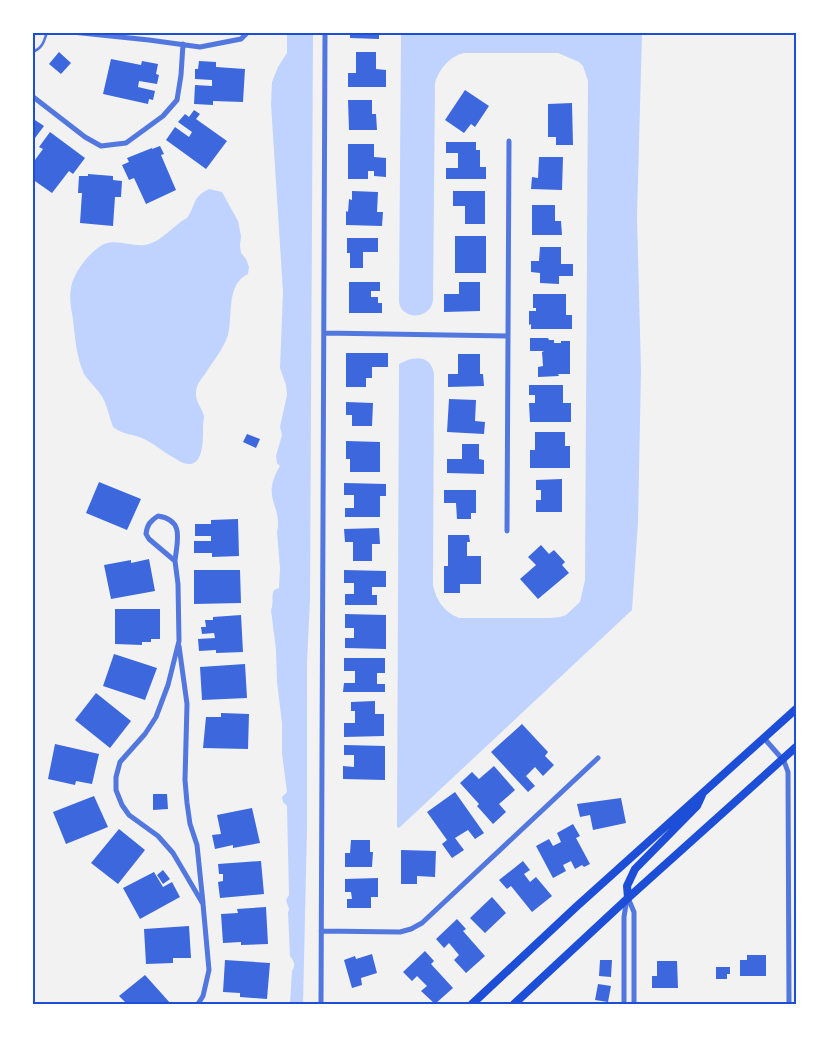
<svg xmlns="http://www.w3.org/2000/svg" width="829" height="1037" viewBox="0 0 829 1037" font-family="Signika,sans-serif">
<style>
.water{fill:#bfd3fe}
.building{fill:#3d67dc}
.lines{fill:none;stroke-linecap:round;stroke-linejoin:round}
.service{stroke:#5277de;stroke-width:2.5}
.minor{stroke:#5277de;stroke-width:5}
.secondary{stroke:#1d4ed8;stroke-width:8}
.neatline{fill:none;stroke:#1d4ed8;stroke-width:2}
</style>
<rect width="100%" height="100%" fill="#f2f2f2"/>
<!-- water -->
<path class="water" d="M287,33H313L310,600L307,662V830L303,1004H290L292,971C296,965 294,961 290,956L288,913L289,909L286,900L289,895L287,806L283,802L282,797L287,792L282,754V723L277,682L276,650L271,610C274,603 271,596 274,590L279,588L280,568L277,532C283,505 260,499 280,466L277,463L276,456L282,435L280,427L287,395L286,385L280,368L283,292L271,104L272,82L278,67L287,53Z
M401,33H642L637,217L641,370L638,522L632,610L399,828L397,827L399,364C413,356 431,354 434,374L433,585C436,600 444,612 459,618H550L560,617L566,615L580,602L585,580L588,81L583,66L579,62L558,53H464C450,56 439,69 435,83L433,301C430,319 402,321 399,302Z
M209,189L222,192L238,221L241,236L240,245L241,253L246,259L249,267L248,274C226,284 233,315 228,335C223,350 213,361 205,374C202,378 198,383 197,387C193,400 201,405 204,416C204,419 203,424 203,427C203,437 204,463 190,464C183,465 175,458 169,455C161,450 153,443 144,439C135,434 122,435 113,427C109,416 107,404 101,395C96,387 89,382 84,374C76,356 75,337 73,319C71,309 69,298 71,288C73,273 90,251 104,244C117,239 132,247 145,245C162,242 172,226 187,218C197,204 191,198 209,189Z"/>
<!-- building -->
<path class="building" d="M350,32H379V39L350,38Z
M59,52L71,63L61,74L49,64Z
M356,52H376V69L386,70V87H348V73H356Z
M111,59L141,65L142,61L158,64L156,74L159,75L157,84L139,81L138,87L155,91L153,100L149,99L148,104L103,94Z
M199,61L216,62V67L245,69L243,102L213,101V105L194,104L195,85L212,86V80L195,79V69H198Z
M465,90L489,106L475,127L471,124L464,133L445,120Z
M348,100H372V114H376L377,130H349Z
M572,103L573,145H556V137H548V104Z
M194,110L200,114L196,119L227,141L206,169L166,140L175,127L189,137L192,132L178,122L185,114L189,117Z
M32,118L44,126L32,142Z
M50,132L85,158L73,174L69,171L52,193L32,179V164L43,149L39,147Z
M446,142H476V150H480V167H486V179H446V168H458V153H446Z
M348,144H374V157L386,158V177L374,176V171H368V179H348Z
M160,146L164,154L161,155L176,190L146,204L134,178L129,180L122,165L129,162L127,158L152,148V149Z
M539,157H563L562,190L531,189L532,177L538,178Z
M88,174L113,176V180L122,181L121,197H115L113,226L80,223L82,193H78L79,176H88Z
M352,191L378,192L377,212H383L382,226L346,225V211L348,212L349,199L352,200Z
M453,191H485V224H465V206H453Z
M532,205H555V221H561L562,235H532Z
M455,236H486V273H455Z
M347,238H378V252H363V268H350V253H347Z
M540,247H561V264H573V276H559V284L540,283V273L531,272V261H539Z
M349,282H380V291H371V297H378V303H382V313H349Z
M459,282H480V311L444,312V294H459Z
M533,294H566V315H572V329H531V324L529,325V311H536V308H533Z
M530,338H548L549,340H554V343H561V341H570V374H558L559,376L538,377V367L543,366L542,352L544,351H530Z
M346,353H388V367H372V378H366V387H346Z
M458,354H480V374H483L484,386L448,387V374H458Z
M529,385H563V403H571V422H530L529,403H535V395H529Z
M449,399L476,400L475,421L485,422L484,434L447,432Z
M346,402L373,403L372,426H352V415H346Z
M535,432H565V446H570V468H530V450H535Z
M247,434L260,439L256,448L243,442Z
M346,441L380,442V472H350V459H346Z
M462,444H479V459L484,460V474L447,473V459H462Z
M562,479V512H536V500H541V490H536V480Z
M99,482L141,499L127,530L86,513Z
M344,483L386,484V496H380V517H345V508H354V495H344Z
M444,490H476V513H471V519H457L456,503H444Z
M238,519L239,556L212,557V553H194V541H211V536H195V524H211V520Z
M379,528L380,544H372V561H353V542H345L344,529Z
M448,535H469L470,542H467V556H481V584H460V593H444V566H448Z
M541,545L549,554L554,550L565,562L562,565L569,573L538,599L520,579L536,565L528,557Z
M149,559L155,591L111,599L104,565L131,560V563Z
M194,570H240L241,603L194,604Z
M344,570L386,571V587H372V595H377V605H345V594H354V583H344Z
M115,609H160V639H151V642H142V645L115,644Z
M345,614L386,615V649L345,648V638H354V628H345Z
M241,615L243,652L216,653V650L199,651L198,639L215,638L214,633L202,634L201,627H206L205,620H213V617Z
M114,654L157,668L145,700L103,686Z
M344,658H385V673H377V684H385V692H343L344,683H355V671H344Z
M245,664L247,698L202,700L200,667Z
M96,693L131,721L110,748L75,720Z
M375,701V714H384V736L344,737V723H355V711H351V702Z
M221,713L249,714L248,749L203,748L206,717H221Z
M522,724L548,752L545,756L554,765L543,776L535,767L526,776L535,786L528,792L491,752Z
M55,744L99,754L92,784L76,781L75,785L48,779Z
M344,745L385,746V780L343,779V766L354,767V755H344Z
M494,766L515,790L499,804L506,812L493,824L477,806L479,804L460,783L472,772L479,779Z
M455,792L484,833L475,839L468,830L455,838L464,850L452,858L442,844L447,840L427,812Z
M153,794H167L168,809L153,810Z
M94,796L108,827L66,844L53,812Z
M621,798L626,823L593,830L590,815L580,817L577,804Z
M252,808L260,843L233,848V845L215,849L212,835L221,834L217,815Z
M573,824L580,836L576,838L590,864L584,867L582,865L575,869L571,861L563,865L566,871L553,878L536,846L549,839L553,846L561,842L557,833Z
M119,829L145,850L118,884L91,863Z
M351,840H370V852H373L372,867H345V853H350Z
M401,850L436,851L435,877L417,876V884H401Z
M261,861L264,894L220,898L218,882L223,881V874H219L218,864Z
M523,861L530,870L524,874L530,882L536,877L552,896L532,912L511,886L507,889L499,880Z
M163,870L170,879L163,884L157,875Z
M154,872L163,887L172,882L180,897L140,919L123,888Z
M378,878V897H371V908H347V899H352L351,892H345V879Z
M492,897L506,913L485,933L470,918Z
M266,907L268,944L241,945V942L223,943L221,914L238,913L237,909Z
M457,919L466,929L463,931L485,956L466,973L454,960L459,955L449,943L444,948L436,939Z
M189,926L191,958H173V963L146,964L144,929Z
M425,951L434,961L431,964L453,988L435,1004L421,991L427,986L417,976L412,981L403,972Z
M372,954L377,973L361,978L362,985L352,988L344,960L355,956L356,959Z
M747,955H766V976H740V960H747Z
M225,960L270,963L267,999L240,997V993L223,992Z
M600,960H612L611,977L599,976Z
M657,961H677L678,988H652V976H657Z
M716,967H730V974H727V979H716Z
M145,975L171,1004H127L119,996Z
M598,984L611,986L608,1002L595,1000Z"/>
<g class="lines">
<!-- service -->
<path class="service" d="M32,52C42,49 44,42 47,32"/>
<!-- minor -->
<path class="minor" d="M72,32L149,40L200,47L241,39L248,32
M32,96L85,137L101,146L126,143L163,116L177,100L181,75L183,44
M324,333L508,336
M158,516C185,520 177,541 175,561L149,539L146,534C147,525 150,521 158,516Z
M507,531L509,141
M175,561L178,584L179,641L168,685L156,717L145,734L120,762L116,777V790L122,805L129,815L158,836L173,853L203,904L209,970L203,996L198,1004
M179,646L187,704L185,780L187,803L190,824L197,845L203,903
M763,737L784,761L788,772L789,1004
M628,898L634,912V1004
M321,931L400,932L411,929L422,923L598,758
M321,1004L325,32
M624,1004V917L627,898"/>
<!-- secondary -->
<path class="secondary" d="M628,898L627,886L635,869L697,806L702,795
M472,1004L576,907L796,709
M514,1004L628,898L796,747"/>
</g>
<!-- border -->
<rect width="829" height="1037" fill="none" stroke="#ffffff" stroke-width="68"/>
<rect x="34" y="34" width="761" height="969" class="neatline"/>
</svg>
